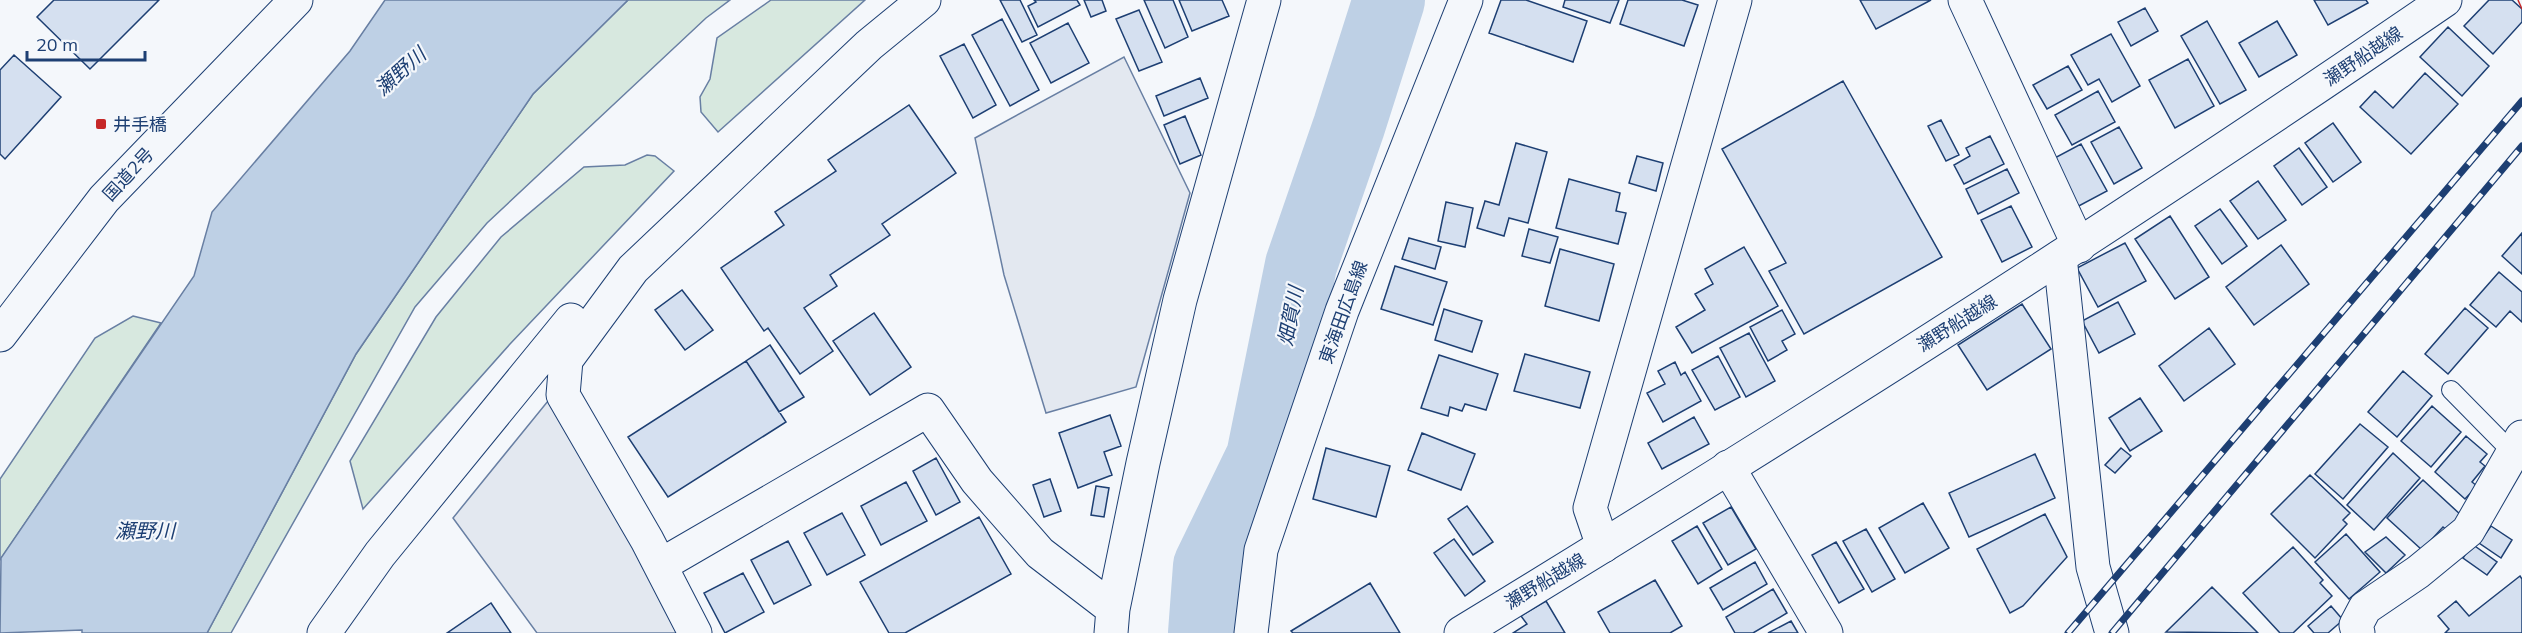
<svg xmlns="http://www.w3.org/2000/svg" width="2522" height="633" viewBox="0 0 2522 633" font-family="Mulish,'Noto Sans JP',sans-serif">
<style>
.green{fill:#d7e8df;stroke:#687fa3;stroke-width:1.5}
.parking{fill:#e3e8f0;stroke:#687fa3;stroke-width:1.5}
.water{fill:#bed0e5;stroke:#687fa3;stroke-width:1.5}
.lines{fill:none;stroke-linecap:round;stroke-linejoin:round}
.river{stroke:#bed0e5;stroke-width:72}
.building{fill:#d5e0f0;stroke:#1d3f73;stroke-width:1.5}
.lane-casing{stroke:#1d3f73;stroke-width:20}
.street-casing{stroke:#1d3f73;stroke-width:35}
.secondary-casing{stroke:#1d3f73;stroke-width:35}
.primary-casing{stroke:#1d3f73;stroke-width:35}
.highway-casing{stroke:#1d3f73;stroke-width:35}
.lane{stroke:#f4f7fb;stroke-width:18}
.street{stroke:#f4f7fb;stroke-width:33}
.secondary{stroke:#f4f7fb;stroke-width:33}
.primary{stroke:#f4f7fb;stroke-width:33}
.highway{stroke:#f4f7fb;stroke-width:33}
.rail-casing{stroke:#1d3f73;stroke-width:7}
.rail{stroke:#f4f7fb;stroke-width:4.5;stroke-dasharray:14;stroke-linecap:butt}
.power{stroke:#c62828;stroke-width:1.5;stroke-dasharray:21 4.5 3 4.5;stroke-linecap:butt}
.poi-dot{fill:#c62828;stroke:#f4f7fb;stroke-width:2}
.labels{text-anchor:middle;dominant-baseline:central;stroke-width:4.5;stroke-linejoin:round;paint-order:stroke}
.street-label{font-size:18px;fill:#1d3f73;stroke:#f4f7fb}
.poi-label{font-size:18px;fill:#1d3f73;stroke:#f4f7fb;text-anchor:start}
.water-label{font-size:20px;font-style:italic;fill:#1d3f73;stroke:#f4f7fb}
</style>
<rect width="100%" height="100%" fill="#f4f7fb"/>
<!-- green -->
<path class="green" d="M628,0H730L706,18L487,223L415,307L231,633H207L356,354L533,94Z
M771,0H865L718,132L701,112L700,97L710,79L717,38Z
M647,155L655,156L674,171L510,344L363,509L350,461L436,317L501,237L584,167L625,165Z
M133,316L161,323L0,560V479L95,338Z"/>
<!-- parking -->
<path class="parking" d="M1124,57L1190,193L1136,387L1046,413L1004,275L975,138Z
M548,401L641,549L682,633H537L453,518Z"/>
<!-- water -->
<path class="water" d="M385,0H628L533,94L356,354L207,633H82V630L0,633L1,558L194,276L212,212L350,51Z"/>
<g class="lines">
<!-- river -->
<path class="river" d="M1204,633L1209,566L1262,457L1301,265L1349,126L1389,0"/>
</g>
<!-- building -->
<path class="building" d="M54,0H159L90,69L37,17Z
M1000,0H1020L1037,35L1022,42Z
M1034,0H1077L1080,5L1038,27L1028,6L1036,2Z
M1084,0H1102L1106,11L1091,17Z
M1144,0H1173L1188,37L1165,48Z
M1179,0H1222L1229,16L1192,31Z
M1501,0H1526L1587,21L1573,62L1489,33Z
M1565,0H1619L1610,23L1563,7Z
M1628,0H1682L1698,5L1684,46L1620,24Z
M1860,0H1931L1876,29Z
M2314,0H2366L2368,3L2328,25Z
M2489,0H2512L2522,9V22L2493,54L2464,26Z
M2145,8L2158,31L2131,46L2118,22Z
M1139,10L1162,62L1139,71L1116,19Z
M1002,19L1039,90L1010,106L972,35Z
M2207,21L2246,90L2220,104L2181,36Z
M2277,21L2297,55L2259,77L2239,43Z
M1068,23L1089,63L1051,83L1030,43Z
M2448,27L2489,66L2462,96L2420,57Z
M2111,34L2140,86L2112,102L2099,79L2088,85L2071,55Z
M964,44L996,105L973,118L940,56Z
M14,55L61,97L5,159L0,154V70Z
M2188,59L2214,106L2175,128L2149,80Z
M2068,66L2082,90L2047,109L2033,85Z
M2425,73L2458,104L2411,154L2360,107L2375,91L2393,108Z
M1200,78L1208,98L1164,116L1156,96Z
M1843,81L1942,257L1804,334L1769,271L1786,263L1722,149Z
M2098,91L2115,122L2072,145L2055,115Z
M909,105L956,173L882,224L890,235L830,275L837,286L804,308L833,351L800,374L768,328L764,331L721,268L784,225L775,212L836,171L828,160Z
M1185,116L1201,155L1180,164L1164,125Z
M1941,120L1959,155L1946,161L1928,126Z
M2333,123L2361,162L2333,182L2305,143Z
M2119,127L2142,168L2114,184L2091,142Z
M1990,136L2004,164L1964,184L1954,165L1970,156L1966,148Z
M1516,143L1547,152L1528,223L1509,218L1504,236L1477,228L1485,201L1499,205Z
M2081,144L2107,191L2075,208L2049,161Z
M2299,148L2327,187L2302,205L2274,166Z
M1637,156L1663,163L1656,191L1629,183Z
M2007,169L2019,193L1978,214L1966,189Z
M1569,179L1620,193L1616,211L1626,213L1618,244L1556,228Z
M2258,181L2286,220L2258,239L2230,201Z
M1446,202L1473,208L1465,247L1438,241Z
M2011,206L2032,247L2002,262L1981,220Z
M2220,209L2247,246L2222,264L2195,226Z
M2170,216L2209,277L2175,299L2135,239Z
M1529,229L1558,237L1550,263L1522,256Z
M2522,233V274L2502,256Z
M1409,238L1441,247L1435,269L1402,259Z
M2125,243L2146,281L2098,307L2077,268Z
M2281,245L2309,284L2254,325L2226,287Z
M1744,247L1778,306L1692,353L1676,327L1705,310L1695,294L1713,284L1705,269Z
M1560,249L1614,264L1599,321L1545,306Z
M1395,266L1447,282L1433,325L1381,309Z
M2499,272L2522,292V322L2510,311L2496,327L2470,305Z
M682,290L713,330L685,350L655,310Z
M2118,302L2135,334L2099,353L2082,321Z
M2022,304L2051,349L1987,390L1958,345Z
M2465,308L2488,328L2448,374L2425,354Z
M1444,309L1482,321L1472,352L1435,340Z
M1782,310L1795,334L1782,341L1787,350L1768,361L1750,327Z
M874,313L911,367L870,395L833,341Z
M2209,328L2235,364L2184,401L2159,366Z
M1749,333L1775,381L1746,397L1720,348Z
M770,345L804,397L779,412L746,361Z
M1525,354L1590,372L1580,408L1514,391Z
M1439,355L1498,374L1486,410L1465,404L1462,411L1450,407L1448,416L1421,408Z
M1718,356L1740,397L1715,410L1692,370Z
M746,361L786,422L668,497L628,437Z
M1675,362L1681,375L1685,372L1701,401L1663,422L1647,393L1665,384L1658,371Z
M2403,371L2432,396L2397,437L2368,412Z
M2140,398L2162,431L2130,451L2109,418Z
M2432,406L2461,432L2431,467L2401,441Z
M1110,415L1121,446L1104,452L1112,475L1078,488L1059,433Z
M1694,417L1709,444L1662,469L1648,443Z
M2360,424L2388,447L2343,499L2315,474Z
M1422,433L1475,454L1461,490L1408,470Z
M2466,436L2487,454L2480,462L2485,466L2472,482L2477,486L2465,499L2435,472Z
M1326,448L1390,466L1376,517L1313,499Z
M2121,448L2131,456L2115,473L2105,465Z
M2393,453L2420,478L2374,530L2347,505Z
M2035,454L2055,498L1969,537L1949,493Z
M936,458L960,502L936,515L913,471Z
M2310,475L2350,513L2343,520L2347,524L2315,558L2271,514Z
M1050,479L1061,511L1044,517L1033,485Z
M2423,480L2462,516L2448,531L2443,527L2422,550L2387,518Z
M906,482L927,521L881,545L861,506Z
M1096,486L1109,488L1104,517L1091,515Z
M1923,503L1949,548L1905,573L1879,528Z
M1467,506L1493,542L1473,555L1448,519Z
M1731,507L1756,549L1728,565L1703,523Z
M842,513L865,555L827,575L804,533Z
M2045,514L2067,557L2023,606L2010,613L1977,549Z
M979,517L1011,574L905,633H889L860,582Z
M1697,526L1722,569L1698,584L1672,541Z
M2491,526L2512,540L2501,558L2479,543Z
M1866,529L1895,579L1872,592L1843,541Z
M2346,534L2380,572L2349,599L2315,562Z
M2386,537L2405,555L2386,573L2365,552Z
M1454,539L1485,581L1465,596L1434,553Z
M788,541L811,585L774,604L751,560Z
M1836,542L1864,589L1839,603L1812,555Z
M2472,544L2497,562L2487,575L2463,558Z
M2293,547L2323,580L2320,583L2332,596L2293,633H2280L2243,593Z
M1755,562L1767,584L1723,610L1710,588Z
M743,573L764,612L725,633L704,593Z
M2520,576L2522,579V633H2445L2449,629L2438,616L2456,601L2469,616Z
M1655,580L1682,626L1670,633H1610L1598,612Z
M1370,583L1400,633H1293L1291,631Z
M2212,587L2258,633L2166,632Z
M1773,589L1787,613L1753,633H1735L1726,617Z
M1546,601L1565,633H1513L1527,624L1521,616Z
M491,603L511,633H447Z
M2331,606L2343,620L2328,633H2314L2308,626Z
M1791,621L1798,633H1768Z"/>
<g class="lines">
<defs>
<path id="lane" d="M2451,390L2513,453"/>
<path id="street" d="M1965,0L2079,246
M2060,257L2093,567L2112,633
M1728,467L1826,633
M1603,546L1590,508L1735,0
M661,565L928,410L977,481L1040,553L1113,609
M324,633L380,554L571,320
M695,633L647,540L563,395L566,360L633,269L869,45L924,0
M1111,633L1113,609L1143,463L1180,300L1264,0
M2358,633L2356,625L2365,608L2418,572L2468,531L2522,437"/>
<path id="secondary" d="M1461,633C1794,430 2123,221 2445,0"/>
<path id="primary" d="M1251,633L1261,550L1342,311L1466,0"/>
<path id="highway" d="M0,335L104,199L296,0"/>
</defs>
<!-- lane casing -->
<use href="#lane" class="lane-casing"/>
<!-- street casing -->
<use href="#street" class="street-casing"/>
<!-- secondary casing -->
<use href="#secondary" class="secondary-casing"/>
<!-- primary casing -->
<use href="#primary" class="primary-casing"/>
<!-- highway casing -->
<use href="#highway" class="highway-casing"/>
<!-- lane -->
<use href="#lane" class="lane"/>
<!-- street -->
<use href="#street" class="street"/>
<!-- secondary -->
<use href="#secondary" class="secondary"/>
<!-- primary -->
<use href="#primary" class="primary"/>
<!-- highway -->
<use href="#highway" class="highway"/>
<defs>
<path id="rail" d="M2068,633L2522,101
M2112,633L2522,146"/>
</defs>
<!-- rail casing -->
<use href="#rail" class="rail-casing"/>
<!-- rail -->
<use href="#rail" class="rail"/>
<!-- power -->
<path class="power" d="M2518,0L2522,9"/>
</g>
<!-- markers -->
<rect class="poi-dot" x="95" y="118" width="12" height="12" rx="3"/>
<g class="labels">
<!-- street labels -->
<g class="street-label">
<text transform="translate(2363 56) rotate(-34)">瀬野船越線</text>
<text transform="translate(128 174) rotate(-47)">国道2号</text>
<text transform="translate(1343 312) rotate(-70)">東海田広島線</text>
<text transform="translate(1957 323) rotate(-32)">瀬野船越線</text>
<text transform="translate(1545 581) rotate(-31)">瀬野船越線</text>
</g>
<!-- poi labels -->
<g class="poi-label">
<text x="113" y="124">井手橋</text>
</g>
<!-- water labels -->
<g class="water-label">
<text transform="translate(400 71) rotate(-42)">瀬野川</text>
<text transform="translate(1290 316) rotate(-79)">畑賀川</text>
<text x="145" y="530">瀬野川</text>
</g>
</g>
<!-- scale -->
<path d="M27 51v9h118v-9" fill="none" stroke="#1d3f73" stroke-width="3"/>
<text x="36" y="51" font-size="18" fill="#1d3f73" stroke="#f4f7fb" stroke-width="4.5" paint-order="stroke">20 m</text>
</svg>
